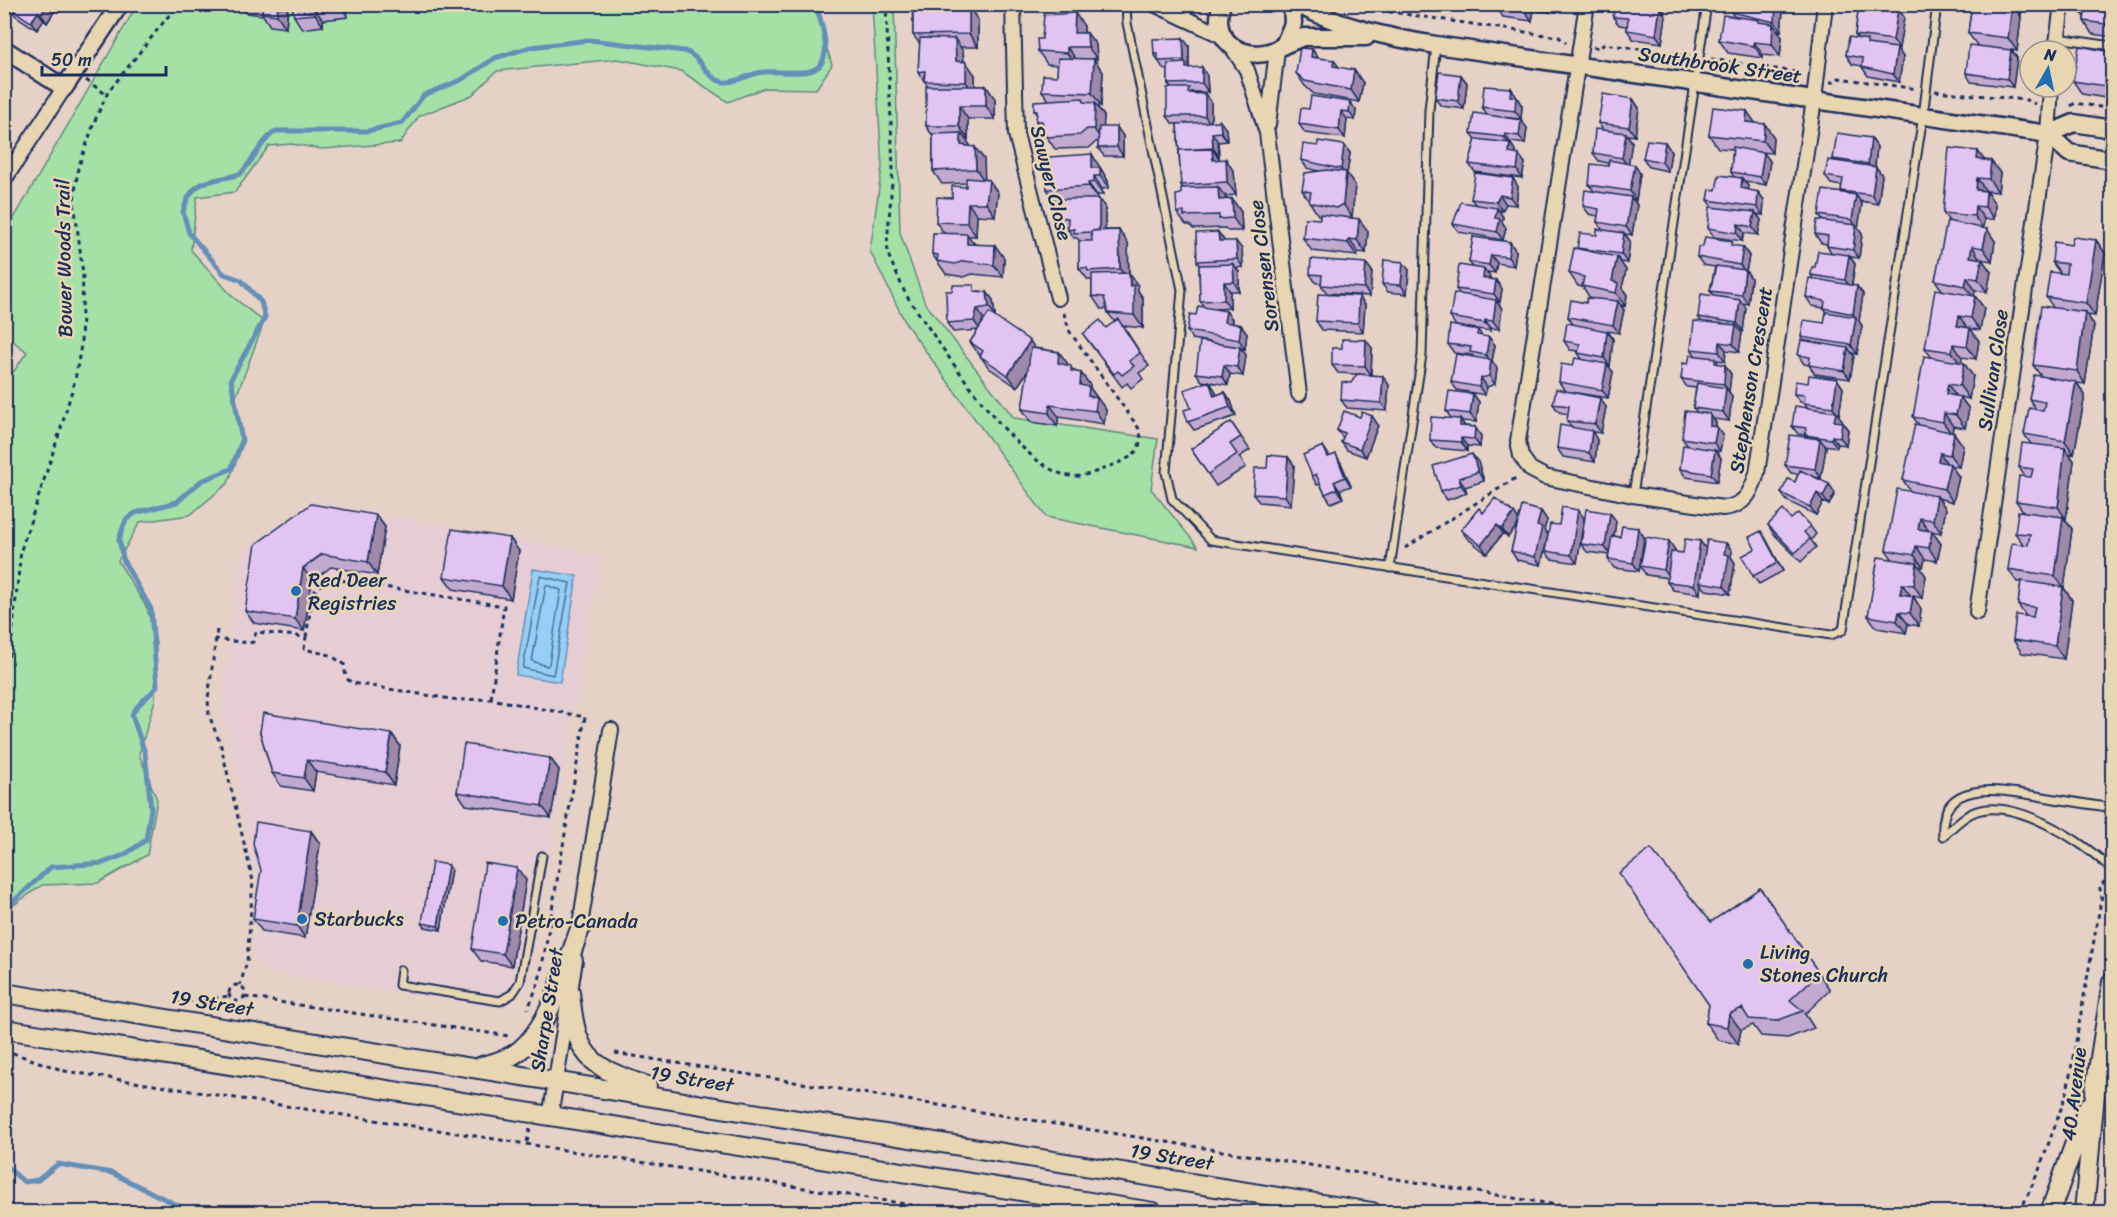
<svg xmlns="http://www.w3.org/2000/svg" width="2117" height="1217" viewBox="0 0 2117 1217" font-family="Sriracha,sans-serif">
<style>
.built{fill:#e5cdd3}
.green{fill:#a5e1a7;stroke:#608882;stroke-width:1.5}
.water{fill:#95cff5;stroke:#648fb9;stroke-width:1.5}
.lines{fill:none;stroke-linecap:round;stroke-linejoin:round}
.shore{stroke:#4c6f9a;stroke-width:1.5}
.stream{stroke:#648fb9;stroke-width:5}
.service-casing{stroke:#1b2f5e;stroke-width:11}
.minor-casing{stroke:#1b2f5e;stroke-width:18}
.tertiary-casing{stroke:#1b2f5e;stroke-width:21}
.secondary-casing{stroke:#1b2f5e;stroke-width:22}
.path{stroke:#1b2f5e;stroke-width:3;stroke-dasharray:4.5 4.5;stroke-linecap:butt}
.service{stroke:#e8d6b3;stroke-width:7}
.minor{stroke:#e8d6b3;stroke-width:14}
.tertiary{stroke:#e8d6b3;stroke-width:16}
.secondary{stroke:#e8d6b3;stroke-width:18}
.wall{fill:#c2a9d0;stroke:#1b2f5e;stroke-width:1.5}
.shaded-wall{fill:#9e89a9;stroke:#1b2f5e;stroke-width:1.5}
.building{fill:#e2c4f2;stroke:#1b2f5e;stroke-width:1.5}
.poi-dot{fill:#1f6fb2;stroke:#e8d6b3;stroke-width:2}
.labels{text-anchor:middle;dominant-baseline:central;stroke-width:5;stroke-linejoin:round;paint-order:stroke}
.street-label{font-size:20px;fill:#1b2f5e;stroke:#e8d6b3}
.poi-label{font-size:20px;fill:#1b2f5e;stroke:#e8d6b3;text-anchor:start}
</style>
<rect width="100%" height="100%" fill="#e6d1c6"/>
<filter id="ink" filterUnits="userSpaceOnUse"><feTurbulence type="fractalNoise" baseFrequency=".0167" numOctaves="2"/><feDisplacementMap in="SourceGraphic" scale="12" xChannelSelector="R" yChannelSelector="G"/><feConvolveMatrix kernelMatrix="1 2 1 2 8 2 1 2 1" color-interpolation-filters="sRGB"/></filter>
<g filter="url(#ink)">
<!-- built -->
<path class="built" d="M317,501L601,556L528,982L504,1009L264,971L255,959L257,881L221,707L242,553Z"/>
<!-- green -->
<path class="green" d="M137,5H814L832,65L816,89L764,88L728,102L681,71L617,59L497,71L472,95L419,116L400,143L322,149L291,144L269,146L235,192L197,197L191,250L233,297L264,322L236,397L243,444L228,483L190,515L140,522L118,561L147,608L156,643L155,700L139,754L157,800L147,855L98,883L42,885L7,910L5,922L4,386L27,352L5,335V234Z
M872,5H894L900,233L925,303L1014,418L1158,439L1151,489L1198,547L1046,517L906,324L870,251L882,167Z"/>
<!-- water -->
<path class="water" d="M533,569L577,576L560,682L516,675Z"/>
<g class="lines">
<!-- shore -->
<path class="shore" d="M540,576L570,583L553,675L523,668Z
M546,585L561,590L549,664L547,666L532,661Z"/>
<!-- stream -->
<path class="stream" d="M4,910L51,867L103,863L124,855L146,840L151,809L145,753L132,715C136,703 150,697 157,686L151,609L124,562L119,540L122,530L126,520L135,513L177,502L201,481L231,469L242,441L231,379L265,317L261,302L241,280L224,274L189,233L183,212C192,176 212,183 240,174C252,163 264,136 277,131H368L402,123L424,95L461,80L495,58L531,47L590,40L684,51C702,56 705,78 723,82C734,84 751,73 763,72C778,71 795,74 810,71C837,64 821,22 816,4
M4,1164L24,1182L38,1180L58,1164L112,1173L191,1212"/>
<defs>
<path id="service" d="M1126,4L1127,23L1182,290L1166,472L1172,499L1211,540L1831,635L1843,630L1923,116L1937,4
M2058,38L2112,46
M1633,495L1707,4
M1390,568L1422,355L1429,110L1436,45
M1943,836C1938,775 2006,791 2043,797C2066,801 2089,804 2112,808
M1943,836C1952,828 1961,818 1972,813C2012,795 2085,842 2112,870
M401,970L399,985L500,1001L512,994L520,982L542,856"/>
<path id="minor" d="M1013,4L1016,134L1058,298
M1154,4L1225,37
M1587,4L1518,441L1521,456L1530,469L1545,477L1633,495L1723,508C1745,506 1751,493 1757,473L1814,100L1825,4
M1232,47L1247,70L1267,133L1299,394
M2056,51L2062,4
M1268,125L1277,50
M4,180L64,88
M1977,612L2048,134L2051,87
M578,938L611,730
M550,1118L575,960"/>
<path id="tertiary" d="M1222,4C1207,45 1252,67 1284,45L1293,24L1292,4
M1296,4C1341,27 1386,37 1436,45L2048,134L2074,123L2112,129
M1284,45L1303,37H1366
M4,49L64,88L120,4
M2048,134L2069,153L2112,160"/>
<path id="secondary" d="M570,992C576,1056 587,1066 647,1086
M4,993L1372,1212
M4,1029L1153,1212
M482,1066C495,1063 510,1059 520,1050C551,1025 566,965 580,929
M2050,1212L2088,1107
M2084,1212L2096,1083L2112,982"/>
</defs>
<!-- service casing -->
<use href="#service" class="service-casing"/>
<!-- minor casing -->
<use href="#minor" class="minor-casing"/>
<!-- tertiary casing -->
<use href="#tertiary" class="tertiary-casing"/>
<!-- secondary casing -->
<use href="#secondary" class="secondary-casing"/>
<!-- path -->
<path class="path" d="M886,4L893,169L887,245L889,257L906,295C938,340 1013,462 1065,475C1082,480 1102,469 1118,463C1135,456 1143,448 1140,430L1070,332L1063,311
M1344,5L1559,37L1566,43
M1593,47L1600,48L1604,44L1690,56
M1711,59L1795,72L1802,78
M86,80L107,95
M1830,82H1834L1839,78L1917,89
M1935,91L2027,100L2035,104
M2071,106L2075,103L2112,109
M1405,548L1519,476
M217,630L208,699L209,715L221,746L253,881L247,962L240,985
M306,637L313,593L327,578L504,606L491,699
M214,639L249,643L253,642L256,632L306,637L304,649L330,655L344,664L346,678L352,683L457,700L491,699L585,717L546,945L539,981L528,1009
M4,674L11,646L21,550L61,428L75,380L81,345L83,274L74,201L78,168L96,118L108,92L178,4
M229 993a8 8 0 1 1 16 0a8 8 0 1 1-16 0Z
M245,997L509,1036
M178,1003L229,996
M4,1050L65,1071L956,1212
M615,1053L1601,1212
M527,1142L530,1128
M2020,1212L2039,1170L2067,1092L2102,895L2099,886L2107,880"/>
<!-- service -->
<use href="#service" class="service"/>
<!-- minor -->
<use href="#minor" class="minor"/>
<!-- tertiary -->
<use href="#tertiary" class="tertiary"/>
<!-- secondary -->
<use href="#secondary" class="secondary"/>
</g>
<!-- wall -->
<path class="wall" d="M13,4H59L47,23L44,20L37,30L16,16L10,8Z
M240,4H288L286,28L270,26L263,15L246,13Z
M292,4H346L348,17L323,20V26L302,29L294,16Z
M349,4H363L351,7Z
M913,4H961V7H969L978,20V47H960L963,51L964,62L975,75V86H986L995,99V119H968V139H966L970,146L984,159V180H989L998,193L995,216L977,215L976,236H968L975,244L1004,258L1003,277L972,274L964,277L946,274L932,254L944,233L936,222L952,198L966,187V183L942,184L933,171V136L926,126L928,86L918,72L920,44L913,35Z
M1496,4H1551L1550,12L1534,10L1532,21L1503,17L1497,8V6Z
M1615,4H1665L1664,12H1663L1666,16L1662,43L1633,39L1627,30V26L1619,25L1613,17Z
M1859,4H1903L1902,11L1899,10L1904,17L1899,48H1897L1903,57L1899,82L1868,76L1862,67V66L1852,64L1846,55L1858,39L1855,35Z
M1972,4H2022L2021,15L2020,14L2021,17L2017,51L2011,50L2017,58L2013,87L1971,82L1966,73L1977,45L1968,33Z
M2112,4V37L2092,34L2084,21V17L2081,12Z
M1783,11L1781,31L1777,30L1782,37L1780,57L1763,55V58L1728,53L1719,40L1734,16L1731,12Z
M1084,26V33H1087L1096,45L1097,59H1093L1103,72L1101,106H1096L1104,116L1103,127L1123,136V156H1104L1098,148L1099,142H1096L1089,148L1055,149L1036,121L1037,115L1034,111L1049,100L1042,91L1057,76L1058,65L1047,64L1038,51L1042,39Z
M1189,46V68L1207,76L1208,92H1191L1192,93L1205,94L1211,102V121L1226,129L1227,141L1218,142L1219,156H1218L1220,160L1234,172L1236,195L1225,196L1227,199H1232L1241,212L1242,231H1228L1225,228L1193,229L1190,225H1186L1177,213L1183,188L1181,185L1177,124H1173L1167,116L1171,88L1168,84V69L1164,70L1154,54Z
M1312,49L1318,58L1339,68L1354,70L1363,83L1359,102L1314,94L1305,86L1296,73Z
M2112,52V99L2082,94L2073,81Z
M1461,75L1467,83L1464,109L1441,106L1435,98Z
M1511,88L1522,106L1521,119L1499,117L1527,128L1525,144L1511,142V144L1516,152V154L1525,163L1522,178L1475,172L1469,164L1476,139L1471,133L1487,115L1482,107Z
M1633,99L1639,108L1635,136L1627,135L1632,142L1628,164L1635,165L1640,174L1636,200L1633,199L1637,205L1632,235L1625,234L1630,241L1627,263L1620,262L1626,270L1622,288L1627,295L1625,306L1621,305L1624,310L1619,333L1608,331L1613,339L1610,366H1608L1613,372L1608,398L1571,392L1606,407L1601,433L1592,432L1597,440L1595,462L1563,457L1557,448L1572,427L1567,421L1568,414L1559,412L1553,404L1565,391L1559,382L1573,366L1582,359L1578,353V351L1570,350L1564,341L1573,324L1568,317L1590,298L1583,287L1578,286L1569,273L1578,249L1597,235L1602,229L1597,222L1598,216L1589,214L1583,206L1594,191L1589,185L1608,166V163L1599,161L1593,153L1603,130L1598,123Z
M1309,109L1356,110L1355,120L1347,119L1345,138L1305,133L1299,124Z
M1755,123L1773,136L1772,153L1759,152L1770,161L1766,185L1745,181L1748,186V190L1758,192L1764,200L1763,215L1757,214L1761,220L1758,235L1744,233L1742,241L1714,237L1708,228L1713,207L1708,200L1716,190L1734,177L1731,172L1733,149L1718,148L1709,135Z
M1871,138L1877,147L1875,167H1876L1882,175L1878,204L1860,201L1862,204L1858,228L1862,234L1859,258L1850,257L1855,264L1852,285L1863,294L1859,321L1862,326L1857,354L1852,353L1854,356L1850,379L1815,374L1809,365L1804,364L1798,355L1803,340L1801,337L1824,323L1827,312L1824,308L1812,306L1806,297L1813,278L1811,275L1815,267L1831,252L1827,246V244L1821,243L1815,234L1823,221L1819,215L1844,194L1841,191L1842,186L1831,184L1825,176L1835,161L1833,159Z
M1344,145L1350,153L1347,174L1355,185L1352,217L1350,218L1368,231L1366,253L1358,252L1357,256L1312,251L1303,238L1320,219V215H1318L1302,190L1319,171L1307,168L1301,160L1318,146Z
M1671,151L1668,171L1649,167L1643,158Z
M1984,160L1991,161L2000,173L1998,192L1986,191L1995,204L1994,219H1984L1983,228L1995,241L1992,261L1980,259L1991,272L1987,292L1975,290L1974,295L1984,308L1980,330L1970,329L1979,341L1976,359L1962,357L1961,363L1973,376L1969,399L1960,397L1969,409L1965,428L1953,426L1952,433H1954L1963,446L1959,467L1951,466L1959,477L1953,502L1938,498L1946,509L1941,533L1929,531H1932L1941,544L1937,561L1925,559L1923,567H1919L1926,576L1922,598L1913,596L1921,609L1919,626L1908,624L1906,633L1877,628L1868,616L1893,560L1886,550L1911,492L1903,480L1919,425L1913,417L1932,358L1925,348L1942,290L1935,280L1949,221L1943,213Z
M1100,167L1101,169L1108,181L1109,188L1102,189L1103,195H1097L1098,199L1105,207V230H1119L1128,243L1129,273L1138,286V291L1143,298V328L1123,326L1149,366L1139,373L1143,379L1131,388L1127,383L1122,387L1083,334L1106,328L1115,322L1108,313L1107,309H1101L1092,296V280H1088L1079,268L1080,241L1077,238H1074L1068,230V226L1062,225L1056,217L1057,202H1056L1047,189Z
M1513,178L1518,187L1516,205L1506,204L1502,211L1498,210L1503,217L1502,222L1506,228L1503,240L1459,232L1453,224L1475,204L1471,199Z
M1218,232L1224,241L1242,249L1243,267L1236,268L1239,272V291H1230V308L1215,309L1226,311L1232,319V323L1241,325L1247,333L1245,349L1241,348L1246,355L1243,376L1230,374L1228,385L1210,382L1215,390L1217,395L1225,392L1231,401L1236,416L1194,430L1188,422L1191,408L1207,382L1202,381L1196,373L1210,342L1192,339L1187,331L1196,315L1204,307L1200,301L1199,265L1197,261Z
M1473,237L1516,251L1514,266L1497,263L1495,273L1487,272L1490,277V279L1502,289L1500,302H1497L1502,309L1499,329L1491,328V331L1456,326L1450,317L1460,294L1456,289L1473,267L1469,262Z
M2096,240L2105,253L2095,316L2087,315L2094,325L2085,384L2077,383L2085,395L2074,454L2069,453L2074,461L2066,519H2065L2072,529L2064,588L2072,600L2064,659L2022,653L2013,640L2026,616L2018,605L2021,582H2017L2008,569L2024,545L2015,533L2023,511L2016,501L2025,477L2019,467L2031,444L2024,434L2036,409L2029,399L2041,376L2033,365L2053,307L2046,297L2060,273L2052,262L2071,245Z
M1735,246L1743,247L1749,256L1746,271L1751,278L1748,304L1742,303L1746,308L1743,331H1740L1742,333L1739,352L1726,350L1725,361L1716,360L1719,364L1725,365L1731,374L1729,392L1732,396L1729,421L1713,419L1716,423V426L1723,435L1720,451H1716L1721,458L1717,482L1686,477L1680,469L1687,445L1682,438L1697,412L1693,408L1696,388L1687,387L1681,379L1688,364L1696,356L1691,349L1702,322L1698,317L1714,296L1710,291L1715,267L1703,265L1697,257Z
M1409,270L1407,294L1388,292L1382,284Z
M1372,271L1370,296L1327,293L1321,285V283H1316L1310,274Z
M978,291L987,292L993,300L995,316H993L1035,348L1059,352L1068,365L1076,372L1081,373L1090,385V388L1106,410L1104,424L1059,417L1057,426L1031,422L1022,409L1028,371L1017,387L989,368L970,342L978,330L953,332L947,323Z
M1359,296L1365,305L1363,332L1322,330L1316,321Z
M1478,330L1482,336L1495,345L1492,361L1497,368L1495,384L1487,387L1485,395L1457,390L1451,382L1474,357L1472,355L1454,353L1448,344Z
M1342,348H1372L1371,375L1338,373L1332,365Z
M1837,379L1843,388L1839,416L1838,415L1848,430L1846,445L1838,444L1837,447L1824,445L1826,447L1821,478L1814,477L1829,484L1835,493L1829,505L1823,502L1816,515L1787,501L1781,493L1795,482L1798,474L1791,473L1785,465L1806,437L1805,435L1798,434L1792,426L1808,408L1804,403L1800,402L1794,394L1808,383Z
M1351,383L1389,385L1387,411L1347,408L1341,400Z
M1473,394L1479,402L1476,422L1461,421L1465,426L1475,427L1481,436L1480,447L1467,446V451L1436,448L1430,440L1451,418L1446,411Z
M1372,416L1378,425L1366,457L1347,450L1341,442L1343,438L1337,430L1360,417Z
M1231,422L1250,450L1239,457L1246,467L1216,486L1191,449Z
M1323,446L1330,457L1341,463L1351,486L1340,490L1343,498L1331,503L1325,494L1320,484L1317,485L1312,476Z
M1288,457L1294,465L1291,505L1259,502L1253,494Z
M1478,462L1484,481L1465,487L1467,493L1447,500L1441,491Z
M1541,511L1547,520L1544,530L1548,535L1541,565L1517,560L1511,551L1517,526L1508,537L1503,533L1487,554L1467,538L1461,530L1483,513L1518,519Z
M1610,513L1616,521L1614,536L1620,537L1638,528L1644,537L1639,571L1614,568L1608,559L1609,555L1587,552L1581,544Z
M376,515L385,527L377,575L331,567L312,581L304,631L254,623L245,611Z
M1584,518L1577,563L1551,559L1545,551L1559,525Z
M1791,519L1810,526L1816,534L1811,540L1816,547L1801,562L1773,533L1768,525Z
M1766,539L1783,571L1759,584L1753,576L1755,549Z
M1726,543L1732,551L1731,557L1735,563L1730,594L1706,590L1701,584L1700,594L1673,590L1667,582L1668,578L1646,575L1640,566L1675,550V552L1683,553Z
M519,551L511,599L453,589L444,577Z
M260,732L392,734L400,746L394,785L316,772L313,791L281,786L272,773Z
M550,758L559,770L551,818L466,805L457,792Z
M311,831L320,844L305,938L262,931L253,919Z
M451,869L441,930L425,927L422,923Z
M526,880L512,966L481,961L472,949Z
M1760,888L1830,990L1805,1014L1814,1028L1788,1038L1761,1036L1753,1025L1741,1030L1738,1044L1718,1040L1706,1023L1709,1005L1711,922Z"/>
<!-- shaded-wall -->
<path class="shaded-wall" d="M48,4H59L47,23L41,14Z
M278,4H288L286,28L277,15Z
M339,4H346L348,17L339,5Z
M952,4H961V20L952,7Z
M1527,4H1530L1534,10L1532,21L1526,12Z
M1544,4H1551L1550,12Z
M1659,4H1665L1664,12Z
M1776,4H1778L1783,11L1781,31L1775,22Z
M1898,4H1903L1902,11Z
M2013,4L2021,17L2017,51L2008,38Z
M2014,4H2022L2021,15Z
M969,7L978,20V47L969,34Z
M314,8L323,20V26L315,14Z
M1660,8L1666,16L1662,43L1656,35Z
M1898,9L1904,17L1899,48L1893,40Z
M38,12L44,20L37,30L31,22Z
M1075,13L1084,26L1083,46L1074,33Z
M1773,24L1782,37L1780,57L1772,44Z
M1087,33L1096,45L1097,59L1088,47Z
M1183,38L1189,46V68H1186V64L1184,60Z
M955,39L963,51L964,74L956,61Z
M1754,42L1763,55V58L1754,46Z
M1067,47L1076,59V66L1067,53Z
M1897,48L1903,57L1899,82L1893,74Z
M1312,49L1321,62L1311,57Z
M2011,50L2017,58L2013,87L2007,79Z
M1094,59L1103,72L1101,106L1092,93Z
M1334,60L1343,73L1333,66Z
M966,62L975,75V95L966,82Z
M1202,67L1207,76L1208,92L1202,83Z
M1354,70L1363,83L1359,102L1351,90Z
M1461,75L1467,83L1464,109L1458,101Z
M986,86L995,99V119L986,106Z
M1511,88L1522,106L1521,119L1515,111L1510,96Z
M1205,94L1211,102V125L1205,116Z
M1633,99L1639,108L1635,136L1629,127Z
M1350,102L1356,110L1355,120L1349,112Z
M1095,103L1104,116L1103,142L1094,129Z
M959,106L968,119V139L959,126Z
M1341,111L1347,119L1345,138L1339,130Z
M1747,111L1756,124L1746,122Z
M1521,120L1527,128L1525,144L1519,136Z
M1220,121L1226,129L1227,141L1221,132Z
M1765,124L1773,136L1772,153L1763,141Z
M1117,127L1123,136V156L1117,147Z
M961,133L970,145V157L961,145Z
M1212,133L1218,142L1219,156L1213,148Z
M1626,133L1632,142L1628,167L1622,158Z
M1505,134L1516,152L1515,162L1509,153L1510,145L1504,137Z
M1871,138L1877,147L1874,172L1868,164Z
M1665,142L1671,151L1668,171L1662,162Z
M1344,145L1350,153L1347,174L1355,185L1352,217L1343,204L1346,176L1341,169Z
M975,147L984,159L985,182L976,169Z
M1212,149L1221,161L1213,160Z
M1978,151L1987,164L1977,159Z
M1764,153L1770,161L1766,185L1760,177Z
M1092,154L1108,181L1109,188L1100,176L1092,168Z
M1519,155L1525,163L1522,178L1517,170Z
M1226,159L1234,172L1236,195L1227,182Z
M1991,161L2000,173L1998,192L1989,179Z
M1635,165L1640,174L1636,200L1630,191Z
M1876,167L1882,175L1878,204L1872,195Z
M1094,176L1102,189L1103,195L1094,182Z
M1513,178L1518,187L1516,205L1510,197Z
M1742,178L1748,186L1747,197L1741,188Z
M1977,178L1986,191L1976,190Z
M989,180L998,193L995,216L986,203Z
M1088,183L1097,195L1098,199L1089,186Z
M1218,187L1227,199L1219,200Z
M1986,191L1995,204L1994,219L1985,207Z
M1758,192L1764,200L1763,215L1757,207Z
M1500,195L1506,204L1502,211L1496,202Z
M1856,195L1862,204L1858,228L1862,234L1859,258L1853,250L1856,226L1852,220Z
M1631,197L1637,205L1632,235L1626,227Z
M1099,199L1105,207V240L1099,232Z
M1232,199L1241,212L1242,231L1233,218Z
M968,203L977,215L976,236L967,223Z
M1975,206L1984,219L1983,229L1974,216Z
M1497,208L1503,217L1502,222L1506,228L1503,240L1497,232L1495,218Z
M1755,212L1761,220L1758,235L1752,227Z
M1359,219L1368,231L1366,253L1357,240Z
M1738,224L1744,233L1742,241L1737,233Z
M1987,229L1995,241L1992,261L1983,248Z
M1119,230L1128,243L1129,282L1120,269Z
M1218,232L1224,240L1225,250L1219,241Z
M1624,233L1630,241L1627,263L1621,254Z
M967,234L976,247L967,244Z
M1349,239L1358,252L1357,256L1348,243Z
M2096,240L2105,253L2095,316L2086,303Z
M1236,241L1242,249L1243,267L1237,259Z
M1510,242L1516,251L1514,266L1508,257Z
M995,245L1004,258L1003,277L994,265Z
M1972,246L1980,259L1970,257Z
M1743,247L1749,256L1746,271L1751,278L1748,304L1742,295L1745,272L1740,265Z
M1491,255L1497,263L1495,273L1489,265Z
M1849,255L1855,264L1851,288L1845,280Z
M1617,257L1626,270L1622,288L1627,295L1625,306L1616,293L1612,281Z
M1982,259L1991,272L1987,292L1978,279Z
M1403,262L1409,270L1407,294L1401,285Z
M1366,263L1372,271L1370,296L1364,288Z
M1233,264L1239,272V291L1234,282Z
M1484,269L1490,277L1489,287L1483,278Z
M1129,273L1138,286V291L1143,298V328L1134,315Z
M1967,277L1975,290L1974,298L1965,286Z
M1496,280L1502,289L1500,302L1494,294Z
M1224,282L1230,291V308L1224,300Z
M1857,286L1863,294L1859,321L1862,326L1857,354L1851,345L1856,318L1853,314Z
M987,292L993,300L995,316L989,307Z
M1359,296L1365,305L1363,332L1358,323Z
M1975,296L1984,308L1980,330L1971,318Z
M1496,300L1502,309L1499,329L1493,321Z
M1740,300L1746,308L1743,331L1737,323Z
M1618,301L1624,310L1619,333L1613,325Z
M977,309L983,318L980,330L974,321Z
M1226,311L1232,319L1230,330L1224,322Z
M2085,312L2094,325L2085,384L2077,371Z
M1959,316L1968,328L1957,326Z
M1485,320L1491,328V331L1485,323Z
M1241,325L1247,333L1245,349L1239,340Z
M1736,325L1742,333L1739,352L1733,344Z
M1970,328L1979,341L1976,359L1967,346Z
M1607,331L1613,339L1610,366L1604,358Z
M1489,337L1495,345L1492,361L1497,368L1495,384L1489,376L1491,362L1486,355Z
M1366,340L1372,348L1371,375L1365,366Z
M1030,341L1039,354L1017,387L1008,375Z
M1720,342L1726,350L1725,361L1719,352Z
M1953,344L1962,357L1961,365L1952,352Z
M1240,347L1246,355L1243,376L1237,367Z
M1848,348L1854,356L1850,379L1844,371Z
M1059,352L1068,364L1067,376L1058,363Z
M1964,363L1973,376L1969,399L1960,386Z
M1607,364L1613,372L1608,398L1602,390Z
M1224,365L1230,374L1228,385L1222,376Z
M1725,365L1731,374L1729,392L1724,384Z
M1081,373L1090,385V388L1106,410L1104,424L1080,385Z
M1383,376L1389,385L1387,411L1381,403Z
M1481,378L1487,387L1485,395L1479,387Z
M1837,379L1843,388L1839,416L1833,407Z
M1209,381L1215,390L1220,405L1214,396Z
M2076,382L2085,395L2074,454L2065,441Z
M1948,384L1956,397L1946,394Z
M1726,388L1732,396L1729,421L1723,412Z
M1225,392L1231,401L1236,416L1230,407Z
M1473,394L1479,402L1476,422L1470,414Z
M1960,397L1969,409L1965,428L1956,415Z
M1600,398L1606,407L1601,433L1595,424Z
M1050,405L1059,417L1057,426L1049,413Z
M1836,412L1842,420L1840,429L1834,421Z
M1944,413L1953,426L1952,435L1943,422Z
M1710,414L1716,423L1715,434L1710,426Z
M1372,416L1378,425L1366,457L1360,449Z
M1460,419L1466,428L1460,426Z
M1842,422L1848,430L1846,445L1840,437Z
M1475,427L1481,436L1480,447L1474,439Z
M1717,427L1723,435L1720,451L1714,443Z
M1592,431L1597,440L1595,462L1589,453Z
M1954,433L1963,446L1959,467L1950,455Z
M1832,436L1838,444L1837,447L1831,439Z
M1461,438L1467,446V451L1461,442Z
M1820,439L1826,447L1821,478L1815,469Z
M2065,448L2074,461L2066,519L2058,507Z
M1715,450L1721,458L1717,482L1711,474Z
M1940,453L1948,465L1938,461Z
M1336,454L1341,463L1351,486L1345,477Z
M1472,454L1478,462L1484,481L1478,472Z
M1288,457L1294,465L1291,505L1285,496Z
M1950,464L1959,477L1953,502L1944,489Z
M1459,478L1465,487L1467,493L1461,485Z
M1334,482L1340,490L1343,498L1337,489Z
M1829,484L1835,493L1829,505L1823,497Z
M1817,493L1823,502L1816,515L1810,507Z
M1937,496L1946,509L1941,533L1933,520Z
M1578,510L1584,518L1577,563L1571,555Z
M1541,511L1547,520L1544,530L1548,535L1541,565L1535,557L1537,526Z
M1514,513L1520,522L1508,537L1502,529Z
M1610,513L1616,521L1611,556L1605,547Z
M376,515L385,527L377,575L368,562Z
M2063,517L2072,529L2064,588L2055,576Z
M1920,518L1929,531L1918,529Z
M1497,525L1503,533L1487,554L1481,545Z
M1638,528L1644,537L1639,571L1633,563Z
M1761,531L1766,539L1783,571L1778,563Z
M1932,531L1941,544L1937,561L1929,548Z
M510,538L519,551L511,599L502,586Z
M1669,541L1675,550L1670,579L1664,570Z
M1700,541L1706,549L1700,582L1701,584L1700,594L1694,585Z
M1726,543L1732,551L1731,557L1735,563L1730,594L1724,586V554Z
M1916,546L1925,559L1923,567L1914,555Z
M1917,563L1926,576L1922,598L1914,585Z
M303,568L312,581L304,631L295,619Z
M1902,584L1911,596L1900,594Z
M2063,587L2072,600L2064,659L2055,646Z
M1913,596L1921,609L1919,626L1910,613Z
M1899,612L1908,624L1906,633L1897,621Z
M392,734L400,746L394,785L385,772Z
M550,758L559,770L551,818L542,806Z
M307,760L316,772L313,791L304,778Z
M311,831L320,844L305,938L297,926Z
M448,865L451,869L441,930L438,926Z
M517,868L526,880L512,966L503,954Z
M1729,1014L1741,1030L1738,1044L1727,1027Z"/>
<!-- building -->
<path class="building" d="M13,4H48L41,14L38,12L31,22L10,8Z
M263,4H278L277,15L262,13Z
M292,4H339V5L314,8L315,14L294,16Z
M913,4H952V7H969V34L913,35Z
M1497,4H1527L1526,12L1497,8Z
M1615,4H1633L1660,8L1656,35L1627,30L1628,18L1613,17Z
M1732,4H1776L1775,22L1731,12Z
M1859,4H1871L1898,9L1893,40L1855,35Z
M1972,4H2012L2008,38L1968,33Z
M2082,4H2112V25L2084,21L2085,13L2081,12Z
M1075,13L1074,33H1087L1088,47H1067V53L1038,51L1037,39H1042L1044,15Z
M1723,15L1759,20V22L1773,24L1772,44L1754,42V46L1719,40Z
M1849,37L1867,40V44L1897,48L1893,74L1862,67L1863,58L1846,55Z
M920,38L955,39L956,61L966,62V82L924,81L925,71L918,72Z
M1183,38L1184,60L1158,61V54H1154L1153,39Z
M1969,45L2011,50L2007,79L1966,73Z
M2079,46L2112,52V87L2073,81Z
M1300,48L1312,49L1311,57L1334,60L1333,66L1354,70L1351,90L1305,81L1296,73Z
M1058,58L1094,59L1092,93L1042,91L1043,75L1057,76Z
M1186,63V68L1202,67V83L1168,84V64Z
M1439,72L1461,75L1458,101L1435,98Z
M926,86H986V106H959V126H926Z
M1484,86L1511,88L1510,96L1516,97L1515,111L1482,107Z
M1167,88H1189L1188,93L1205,94V116H1167Z
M1603,94L1633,99L1629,127L1598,123Z
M1311,96L1350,102L1349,112L1341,111L1339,130L1299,124L1301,108L1309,109Z
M1083,98L1084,102L1095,103L1094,129H1087L1080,135L1046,137L1042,121H1036L1037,111H1034V101Z
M1713,107L1747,111L1746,122L1765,124L1763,141L1709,135Z
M1474,113L1521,120L1519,136L1505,134L1504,137L1471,133Z
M1220,121L1221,132L1212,133L1213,148L1179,150L1177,124Z
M1099,127H1117V147L1098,148Z
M1595,129L1626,133L1622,158L1593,153Z
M961,133V145L975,147L976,169L933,171V134Z
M1837,133L1871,138L1868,164L1833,159Z
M1476,139L1510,143L1509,153L1519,155L1517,170L1469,164Z
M1647,140L1665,142L1662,162L1643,158Z
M1318,141L1344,145L1341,169L1301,160L1303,144L1318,146Z
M1733,147L1764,153L1760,177L1731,172Z
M1949,148L1978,151L1977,159L1991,161L1989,179L1977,178L1976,190L1986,191L1985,207L1975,206L1974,216L1943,213Z
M1212,149L1213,160L1226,159L1227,182L1181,185L1179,150Z
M1092,154V168H1100V176H1094V182L1088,183L1089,186L1047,189L1045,167L1049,166V157Z
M1609,160L1635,165L1630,191L1589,185L1591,164L1608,166Z
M1828,160L1876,167L1872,195L1841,191L1843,179L1825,176Z
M1327,170L1346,172L1343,204L1336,208L1309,202L1311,192L1302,190L1305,173Z
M1475,173L1513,178L1510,197L1500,195L1496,202L1471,199Z
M1719,175L1742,178L1741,188L1758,192L1757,207L1708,200L1710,189L1716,190Z
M966,178L989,180L986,203H968L967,223L936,222L937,197L952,198V186L966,187Z
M1218,187L1219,200L1232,199L1233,218L1219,219V215L1184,216V212L1177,213L1176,195L1181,194V188Z
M1585,190L1631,197L1626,227L1597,222L1599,209L1583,206Z
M1823,190L1856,195L1852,220L1819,215Z
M1057,199H1099V230L1091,231V232L1074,233V229L1068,230V218L1056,217Z
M1461,202L1497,208L1495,218L1500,219L1497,232L1453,224Z
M1710,207L1755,212L1752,227L1738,224L1737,233L1708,228Z
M1320,214L1359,219L1357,240L1349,239L1348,243L1303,238L1305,218L1320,219Z
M1817,220L1856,225L1853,250L1827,246L1828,236L1815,234Z
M1947,221L1987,229L1983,248L1972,246L1970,257L1982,259L1978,279L1967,277L1965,286L1935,280Z
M1597,229L1624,233L1621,254L1577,248L1580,233L1597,235Z
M1119,230L1120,269L1088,271L1087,268H1079V241H1092L1091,231Z
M1218,232L1219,241H1236L1237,259L1197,261L1196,233Z
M933,233L967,234V244L995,245L994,265L964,261L955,264L937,261L938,255L932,254Z
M1473,237L1510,242L1508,257L1491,255L1489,265L1469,262Z
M1705,237L1732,241L1731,245L1743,247L1740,265L1697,257L1698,247L1703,246Z
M2073,237L2096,240L2086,303L2046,297L2050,272L2066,274L2067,264L2052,262L2054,242L2071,245Z
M1574,248L1617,257L1612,281L1618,283L1616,293L1582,286L1584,277L1569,273Z
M1818,251L1849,255L1845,280L1811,275L1812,267H1815Z
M1311,259L1366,263L1364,288L1321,285L1322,275L1310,274Z
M1384,260L1403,262L1401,285L1382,284Z
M1233,264L1234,282H1224V300L1200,301L1199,265Z
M1459,265L1484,269L1483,278L1496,280L1494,294L1456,289Z
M1716,266L1745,270L1742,295L1710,291Z
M1129,273L1130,286L1134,285V315L1108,313L1104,297L1092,296V274Z
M1809,278L1857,286L1853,314L1824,308L1825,301L1806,297Z
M953,285H974V291L987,292L989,307L977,309L974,321L947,323L946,291H952Z
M1935,289L1975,296L1971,318L1959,316L1957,326L1970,328L1967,346L1953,344L1952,352L1925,348Z
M1454,293L1496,300L1493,321L1485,320V323L1450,317Z
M1318,294L1359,296L1358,323L1316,321Z
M1701,294L1740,300L1737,323L1698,317Z
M1587,298L1618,301L1613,325L1568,317L1571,300L1586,303Z
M1198,306L1226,311L1224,322L1241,325L1239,340L1187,331L1190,314L1196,315Z
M2041,306L2085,312L2077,371L2033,365Z
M1826,312L1856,317L1851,345L1801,337L1804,320L1824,323Z
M989,313L1030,341L1008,375L980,356L983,351L970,342Z
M1118,319L1140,353L1129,361L1134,366L1122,375L1118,371L1114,374L1083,334L1100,320L1106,328Z
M1694,321L1736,325L1733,344L1720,342L1719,352L1691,349Z
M1567,323L1607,331L1604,358L1578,353L1580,344L1564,341Z
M1450,325L1478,330L1477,335L1489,337L1486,355L1470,352L1471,347L1448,344Z
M1342,339L1366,340L1365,366L1332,365V348H1342Z
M1801,340L1848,348L1844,371L1809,365L1810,357L1798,355Z
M1200,341L1240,347L1237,367L1224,365L1222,376L1196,373Z
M1031,348L1059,352L1058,363L1071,366V371L1081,373L1080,385L1089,387L1088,396L1097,398L1095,411L1050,405L1049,413L1022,409Z
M1456,354L1491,360L1489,376L1481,378L1479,387L1451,382Z
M1690,355L1715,358V363L1725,365L1724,384L1681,379L1683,363L1688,364Z
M1924,356L1964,363L1960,386L1948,384L1946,394L1960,397L1956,415L1944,413L1943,422L1913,417Z
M1575,358L1607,364L1602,390L1559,382L1561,364L1573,366Z
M1357,374L1383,376L1381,403L1341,400L1342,382L1351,383Z
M1809,375L1837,379L1833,407L1804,403L1805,395L1794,394L1795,381L1808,383Z
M2034,375L2076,382L2065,441L2024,434L2029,408L2043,411L2045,402L2029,399Z
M1209,381L1214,396L1225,392L1230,407L1188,422L1184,410L1191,408L1184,390Z
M1697,383L1726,388L1723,412L1693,408Z
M1556,389L1600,398L1595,424L1567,421L1569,406L1553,404Z
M1449,391L1473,394L1470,414L1446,411Z
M1795,406L1836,412L1834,421L1842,422L1840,437L1832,436L1831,439L1805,435L1806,428L1792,426Z
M1344,411L1360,417L1362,412L1372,416L1360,449L1341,442L1345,433L1337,430Z
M1685,411L1710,414V426L1717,427L1714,443L1682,438Z
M1431,417L1460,419V426L1475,427L1474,439L1461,438V442L1430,440Z
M1231,422L1241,437L1230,444L1237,454L1208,474L1191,449Z
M1915,424L1954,433L1950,455L1940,453L1938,461L1950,464L1944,489L1903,480Z
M1560,425L1592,431L1589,453L1557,448Z
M1790,435L1820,439L1815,469L1785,465Z
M2022,443L2065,448L2058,507L2016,501L2019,476L2031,477L2033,469L2019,467Z
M1683,445L1715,450L1711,474L1680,469Z
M1323,446L1328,457L1336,454L1345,477L1334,482L1337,489L1325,494L1316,474L1312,476L1303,455Z
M1472,454L1478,472L1459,478L1461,485L1441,491L1433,466Z
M1268,455L1288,457L1285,496L1253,494L1255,468H1267Z
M1800,470L1829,484L1823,497L1817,493L1810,507L1781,493L1788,479L1795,482Z
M1897,489L1937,496L1933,520L1920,518L1918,529L1932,531L1929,548L1916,546L1914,555L1886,550Z
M1495,498L1514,513L1502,529L1497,525L1481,545L1461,530L1479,508L1483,513Z
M311,504L376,515L368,562L322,554L303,568L295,619L245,611L256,544Z
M1522,506L1541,511L1537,526L1542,527L1535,557L1511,551Z
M1562,507L1578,510L1571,555L1545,551L1550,524L1559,525Z
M1586,509L1610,513L1605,547L1581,544Z
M1783,510L1791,519L1798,513L1810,526L1804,532L1810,539L1795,553L1768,525Z
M2018,511L2063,517L2055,576L2008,569L2012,543L2028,545L2030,534L2015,533Z
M1622,526L1638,528L1633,563L1608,559L1612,536L1620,537Z
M452,529L510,538L502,586L444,577Z
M1761,531L1778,563L1753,576L1742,556L1755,549L1749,537Z
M1646,537L1669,541L1664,570L1640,566Z
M1685,539L1700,541L1694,585L1667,582L1671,552L1683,553Z
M1707,540L1726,543L1724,554L1729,555L1724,586L1700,582Z
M1878,557L1917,563L1914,585L1902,584L1900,594L1913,596L1910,613L1899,612L1897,621L1868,616Z
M2021,581L2063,587L2055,646L2013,640L2016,615L2033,617L2035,607L2018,605Z
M263,713L392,734L385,772L307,760L304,778L272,773L260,732Z
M464,744L550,758L542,806L457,792Z
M256,822L311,831L297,926L253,919L261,870L253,844Z
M1651,849L1711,922L1760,888L1819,973L1790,1000L1803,1011L1776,1021L1749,1019L1742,1008L1729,1014L1727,1027L1706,1023L1709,1005L1619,873Z
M432,862L448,865L438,926L422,923Z
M485,863L517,868L503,954L472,949Z"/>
</g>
<!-- markers -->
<g class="poi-dot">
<circle cx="296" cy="591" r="6"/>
<circle cx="302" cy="919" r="6"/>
<circle cx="503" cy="921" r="6"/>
<circle cx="1748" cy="964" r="6"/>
</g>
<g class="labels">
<!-- street labels -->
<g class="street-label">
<text transform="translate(1720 65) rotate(8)">Southbrook Street</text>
<text transform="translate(1051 183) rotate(76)">Sawyer Close</text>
<text transform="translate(64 258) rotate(-91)">Bower Woods Trail</text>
<text transform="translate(1264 266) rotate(-97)">Sorensen Close</text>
<text transform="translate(1993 370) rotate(-82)">Sullivan Close</text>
<text transform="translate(1751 380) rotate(-81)">Stephenson Crescent</text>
<text transform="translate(212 1003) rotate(9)">19 Street</text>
<text transform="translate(547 1010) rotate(-81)">Sharpe Street</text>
<text transform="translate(692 1079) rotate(9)">19 Street</text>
<text transform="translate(2074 1094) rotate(-83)">40 Avenue</text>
<text transform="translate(1172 1157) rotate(9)">19 Street</text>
</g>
<!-- poi labels -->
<g class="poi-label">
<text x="308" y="580">Red Deer<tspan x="308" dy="23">Registries</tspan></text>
<text x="314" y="919">Starbucks</text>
<text x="515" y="921">Petro-Canada</text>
<text x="1760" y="952">Living<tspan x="1760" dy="23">Stones Church</tspan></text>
</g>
</g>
<!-- margin -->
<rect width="2117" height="1217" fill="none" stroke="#e8d6b3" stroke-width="24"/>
<rect x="12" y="12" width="2093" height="1193" fill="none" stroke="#1b2f5e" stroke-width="2" filter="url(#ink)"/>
<!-- north arrow -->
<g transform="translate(2048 69) rotate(9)"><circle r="28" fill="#e8d6b3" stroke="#969391" stroke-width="1.5"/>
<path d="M0-4.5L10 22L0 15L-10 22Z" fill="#1f6fb2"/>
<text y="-9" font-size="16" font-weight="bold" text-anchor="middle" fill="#1b2f5e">N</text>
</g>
<!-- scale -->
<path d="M42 66v9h124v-9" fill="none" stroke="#1b2f5e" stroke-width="3"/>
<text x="51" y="66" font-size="18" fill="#1b2f5e" stroke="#e8d6b3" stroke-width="4.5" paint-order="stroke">50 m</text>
</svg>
